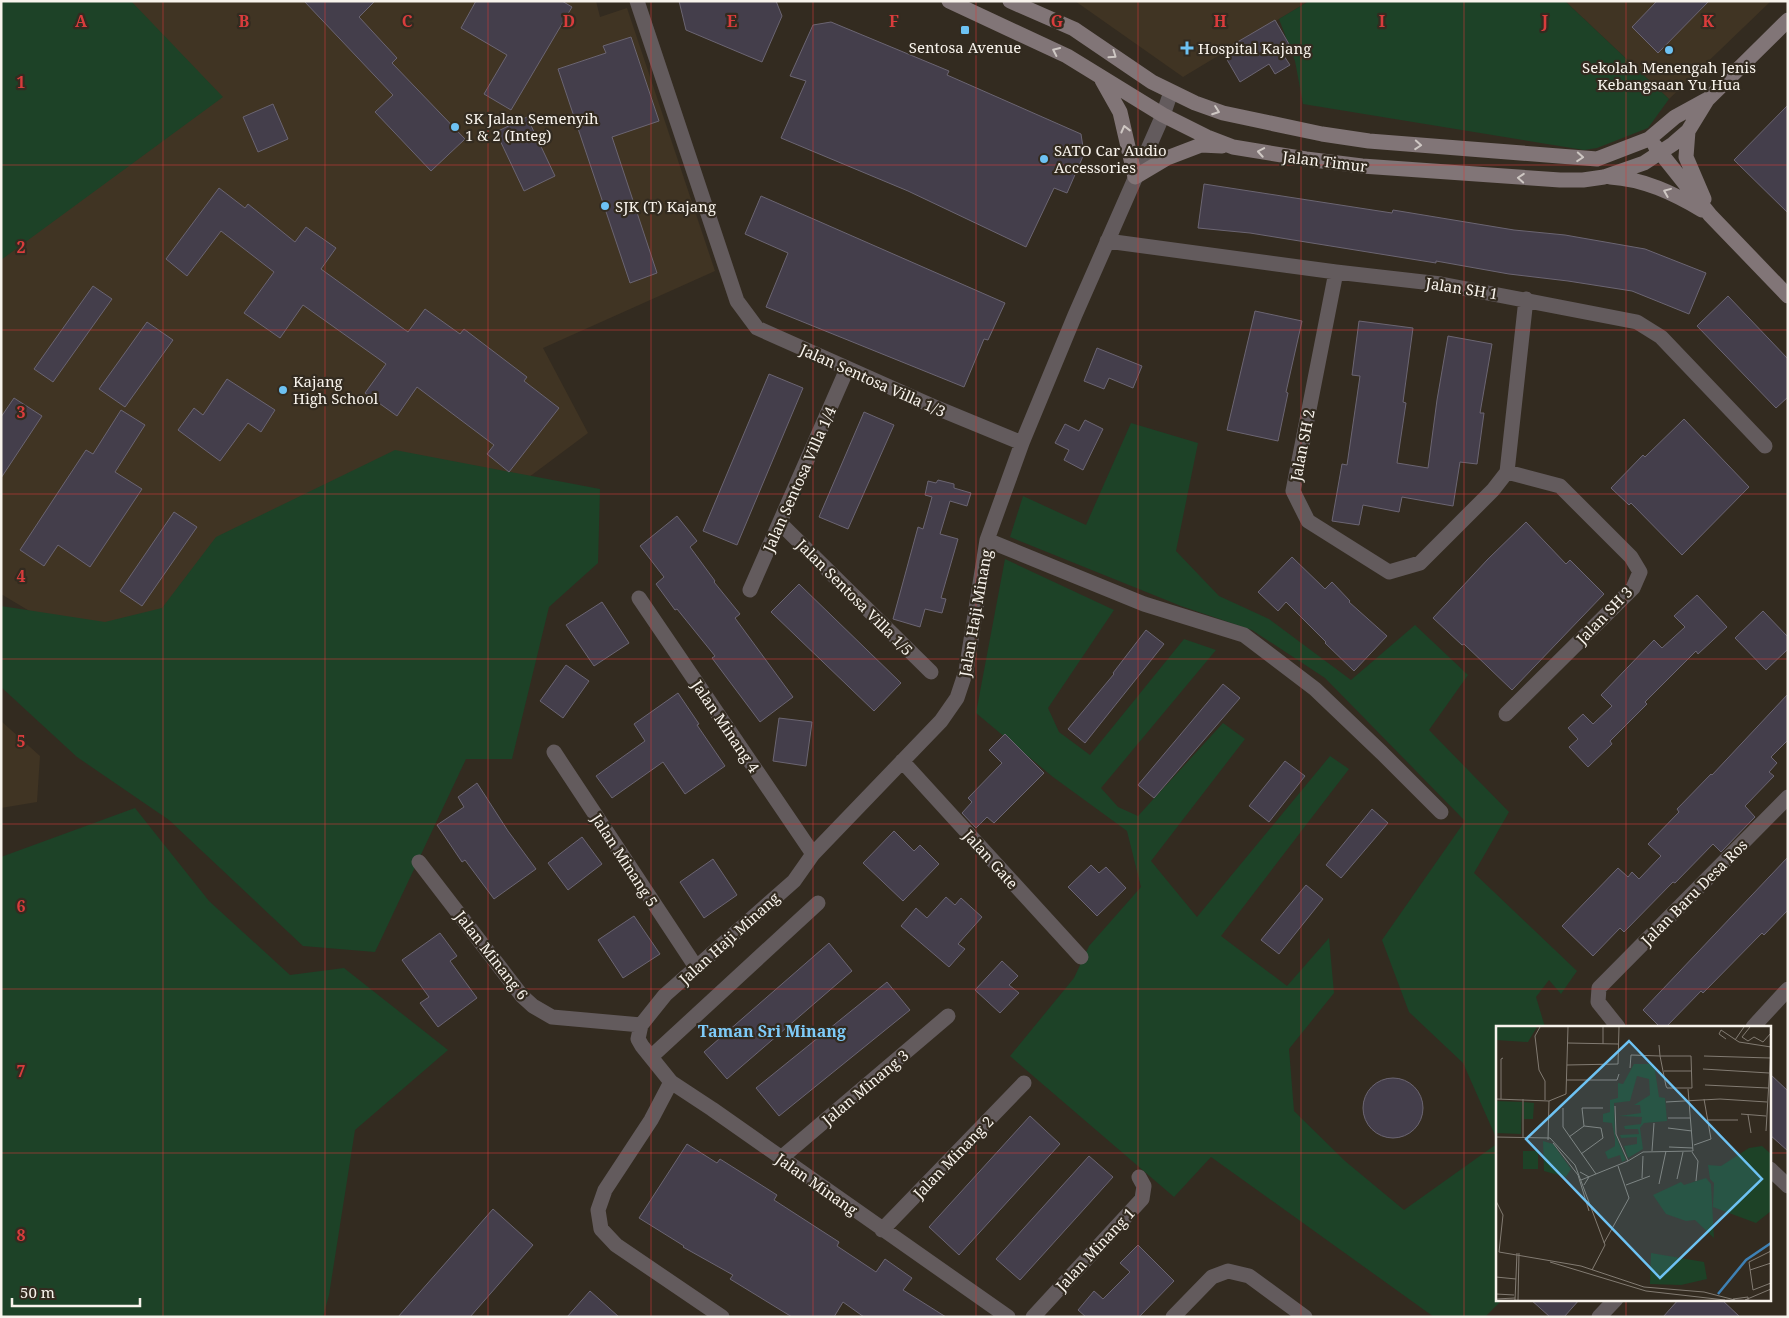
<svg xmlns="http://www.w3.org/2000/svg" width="1789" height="1318" viewBox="0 0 1789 1318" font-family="'Noto Serif',serif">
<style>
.built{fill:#403423}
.green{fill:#1d4227}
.building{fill:#443e4b;stroke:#6b6572}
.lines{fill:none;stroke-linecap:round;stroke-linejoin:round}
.street{stroke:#635b5d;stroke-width:15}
.secondary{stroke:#817577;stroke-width:15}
.oneway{stroke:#cec7c3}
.grid{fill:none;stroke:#d93c3c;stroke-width:1;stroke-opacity:0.55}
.poi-dot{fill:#6dc2f3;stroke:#332b20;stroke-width:2}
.labels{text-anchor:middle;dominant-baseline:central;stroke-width:4.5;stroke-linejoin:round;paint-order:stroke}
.poi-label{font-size:15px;fill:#f8f3ec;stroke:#332b20;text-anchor:start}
.street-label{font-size:15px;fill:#f8f3ec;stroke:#332b20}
.neighbourhood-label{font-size:16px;font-weight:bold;fill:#7ecbf9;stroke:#332b20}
.inset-river{fill:none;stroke:#3e81b5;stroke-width:2.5}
.inset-road{fill:none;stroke:#827b72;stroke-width:1}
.view{fill:#6dc2f3;fill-opacity:0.15;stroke:#6dc2f3;stroke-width:2.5}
.inset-edge{fill:none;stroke:#f8f3ec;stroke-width:2.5}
.grid-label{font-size:16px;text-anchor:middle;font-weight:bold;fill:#d93c3c;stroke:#332b20;stroke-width:4.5;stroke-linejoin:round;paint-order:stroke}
</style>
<rect width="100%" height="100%" fill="#332b20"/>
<!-- built -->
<path class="built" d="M1,1H596L600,17L627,8L715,271L543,348L588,433L207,717L1,594Z
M1075,1H1309L1183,77Z
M1565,1H1771L1669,99Z
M1,721L40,756L37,802L1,808Z"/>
<!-- green -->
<path class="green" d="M1,1H131L223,97L1,260Z
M1309,1H1565L1669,99L1648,128L1597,148L1584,150L1303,104L1295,61L1279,19Z
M1131,423L1198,443L1176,551L1219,596L1269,619L1351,680L1415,625L1468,675L1429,730L1509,812L1474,873L1577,971L1561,994L1549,980L1536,997L1545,1027H1498V1142L1463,1063L1409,1012L1382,940L1465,821L1325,678L1252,630L1181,606L1010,537L1023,496L1086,525Z
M395,450L600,489L598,563L549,607L512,759H466L375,952L303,946L169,820L77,757L1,687V606L105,622L162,608L216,537Z
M1005,559L1114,610L1048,708L1059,732L1090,755L1184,639L1216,650L1101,788L1118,807L1138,816L1223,723L1245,739L1151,861L1197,917L1330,756L1349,769L1221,936L1287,986L1329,938L1334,993L1289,1049L1294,1111L1345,1161L1404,1210L1498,1143V1299H1503L1485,1317H1434L1211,1157L1174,1197L1010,1056L1074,978L1089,946L1141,887L1127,831L1053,777L976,713Z
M135,808L209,901L290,975L344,968L448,1050L355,1130L329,1295L323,1317H1V857Z"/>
<!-- building -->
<path class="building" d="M304,1H375L359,17L397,58L392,63L465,139L431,171L375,112L393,95Z
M476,1H562L572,7L511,110L484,94L507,55L461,28Z
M679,1H776L782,16L762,62L686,30Z
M1657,1H1709L1658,53L1632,27Z
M1275,20L1293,51L1284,56L1290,65L1275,74L1269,64L1240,82L1222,51Z
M831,22L949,71L947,75L1081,134L1084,154L1067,193L1054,188L1026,247L908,191L781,138L806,81L790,76L813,25Z
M631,37L659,121L612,137L657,273L630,283L558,69L606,53L603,46Z
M273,104L288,139L258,152L243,117Z
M1788,105V213L1734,160Z
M527,117L555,176L524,191L496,132Z
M1204,184L1392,213L1393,210L1514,230L1565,235L1645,249L1706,273L1689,314L1632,291L1568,281L1509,274L1436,261V263L1250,233L1198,228Z
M219,188L245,208L248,204L295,242L306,227L336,248L321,269L408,332L425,309L460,334L464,329L527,377L524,381L559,408L509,472L487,454L494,445L417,387L397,416L365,393L386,364L303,305L280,338L244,313L274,272L221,231L187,276L166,259Z
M761,196L1005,303L988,340L984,339L964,387L766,307L788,253L745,234Z
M93,286L112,299L53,382L34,369Z
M1728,296L1788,359V397L1776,408L1697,326Z
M1255,311L1302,321L1286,392L1288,393L1278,441L1227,430Z
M1359,321L1413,328L1403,402L1406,403L1397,463L1428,468L1437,400L1448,336L1492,344L1480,413H1484L1477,464L1460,462L1453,506L1402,497L1399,512L1363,505L1359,525L1332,521L1342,464L1347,465L1360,376L1352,375Z
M147,322L173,340L125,407L99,389Z
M1097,348L1142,366L1133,388L1109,378L1104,389L1084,381Z
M769,374L803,388L737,545L703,531Z
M227,379L275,410L261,432L248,423L220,461L178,430L194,408L203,415Z
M14,398L42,416L1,478V417Z
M121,410L145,425L115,472L142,489L90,567L58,545L44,566L20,550L86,450L93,454Z
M864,412L894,425L848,529L819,517Z
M1684,419L1749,487L1682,555L1631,503L1629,505L1611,488L1643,455L1645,457Z
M1085,420L1103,429L1083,470L1064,460L1069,450L1055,443L1065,424L1079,431Z
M938,480L954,484V488L971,493L967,506L950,501L940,534L958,539L941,598L946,599L942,613L925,609L920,627L893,619L918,527L923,529L932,497L925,495L928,481L936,483Z
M174,512L197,527L142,606L120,591Z
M677,516L697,541L690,547L715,581L714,582L740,614L735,618L793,697L760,722L712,658L715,656L677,609L675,610L656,584L664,577L640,546Z
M1526,522L1566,564L1570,560L1604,594L1512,690L1464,644L1462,645L1433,618L1488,559Z
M1292,557L1325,589L1332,582L1350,601L1349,602L1387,636L1354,671L1325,643L1326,642L1286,602L1278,611L1258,592Z
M799,584L901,683L874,711L771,612Z
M1697,595L1727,627L1698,654L1696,651L1645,702L1647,704L1610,741L1612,744L1588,767L1569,747L1578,739L1568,728L1583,714L1593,724L1612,706L1601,695L1654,640L1662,648L1685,627L1674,616Z
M602,602L629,643L594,666L566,625Z
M1763,611L1788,637V649L1766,670L1735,638Z
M1146,630L1164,644L1085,743L1068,729L1114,674L1113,673Z
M566,665L589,681L563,718L540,701Z
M1223,684L1240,698L1154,798L1138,785Z
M678,693L699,724L697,725L725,766L685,794L663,762L612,798L596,776L645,741L634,724Z
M1788,694V740L1771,757L1777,763L1769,772L1774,776L1745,806L1755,817L1721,852L1713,844L1675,883L1673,882L1624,932L1620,928L1593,956L1562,926L1618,868L1628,877L1632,872L1639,879L1661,856L1648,844L1679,812L1677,809L1711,774L1712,775Z
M779,718L812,722L806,766L773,761Z
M1005,734L1044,773L994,823L987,817L976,828L962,813L972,802L968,798L1002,763L989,750Z
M1285,761L1305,776L1269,822L1249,806Z
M477,783L508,831L536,869L494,899L465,860L462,862L437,825L464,807L458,797Z
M1372,809L1388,823L1341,878L1326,865Z
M894,831L914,851L920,845L939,864L903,901L863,863Z
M582,837L602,864L568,890L548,863Z
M1788,857V910L1764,935L1762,933L1703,993L1701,991L1666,1027H1660L1643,1010Z
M713,859L737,895L704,918L680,882Z
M1091,865L1099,873L1106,867L1126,888L1097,916L1068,887Z
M1306,885L1323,899L1279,954L1261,940Z
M946,897L955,905L961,898L982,917L958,944L965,949L949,967L901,926L916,908L927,918Z
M634,916L660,954L623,978L598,940Z
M440,933L457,956L450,961L477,998L438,1027L420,1003L429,997L402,960Z
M829,943L852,971L727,1079L704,1052Z
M1002,961L1018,976L1009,985L1019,993L1000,1013L975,990Z
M887,982L910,1010L779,1116L756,1088Z
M1770,1074L1788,1091V1151L1770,1135Z
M1363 1108a30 30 0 1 1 60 0a30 30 0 1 1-60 0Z
M1030,1116L1060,1144L959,1255L929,1227Z
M687,1144L717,1163L720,1159L777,1195L774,1200L839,1242L837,1246L876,1272L885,1259L912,1278L903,1290L946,1317H864L843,1302L834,1317H792L730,1279L733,1275L683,1247L684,1246L639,1218Z
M1089,1156L1113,1177L1020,1280L996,1259Z
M493,1209L533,1245L470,1317H398Z
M1138,1245L1174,1281L1139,1317H1086L1078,1310L1094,1291L1103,1299L1130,1272L1120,1263Z
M590,1291L619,1317H567Z
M1530,1299H1580L1564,1317H1550Z
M1679,1299H1721L1740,1317H1663Z"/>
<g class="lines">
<!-- street -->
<path class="street" d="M637,1L737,301L757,328L937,408L1022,443
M1107,241L1336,272L1441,284L1637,322L1661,337L1765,446
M1336,272L1293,491L1308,521L1389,572L1420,563L1493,490L1507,472
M1507,472L1526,299
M780,523L931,672
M987,540L1144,604L1244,635L1315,689L1382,753L1441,812
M750,590L847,369
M639,598L813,854
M1506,714L1633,588L1640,572L1631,557L1560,486L1507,472
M554,752L696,967
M902,761L1081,957
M419,862L522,996L533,1006L552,1017L641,1025
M1618,1027L1598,1002L1599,988L1788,797
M1753,1027L1788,989
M652,1056L818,903
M671,1082L651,1120L605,1190L598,1210L601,1229L616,1245L722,1317
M781,1158L948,1016
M1770,1169L1788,1186
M882,1230L1024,1083
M1008,1317L712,1109L671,1082L642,1046L638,1039L641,1025L665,995L794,881L813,854L941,721L957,698L966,671L987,540L1022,443L1075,315L1163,115L1171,92
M1033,1317L1142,1199L1144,1186L1139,1177
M1173,1317L1212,1277L1228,1271L1249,1276L1305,1317
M1599,1317L1616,1299"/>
<!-- secondary -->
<path class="secondary" d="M949,1L1067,56L1163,115L1207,137L1233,147L1306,159L1362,166L1560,180H1583L1604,177L1644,163L1673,144L1688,131L1707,100L1788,20
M1010,1L1074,29L1152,82L1195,103L1223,113L1322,134L1369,141L1597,159L1649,139L1675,117L1706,100
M1102,80L1120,112L1135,177L1167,158L1201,145L1222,146
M1688,131L1686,157L1704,199
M1655,146L1710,215L1788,296
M1610,177C1644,179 1673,193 1702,210"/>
</g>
<!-- one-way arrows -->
<defs><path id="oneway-chevron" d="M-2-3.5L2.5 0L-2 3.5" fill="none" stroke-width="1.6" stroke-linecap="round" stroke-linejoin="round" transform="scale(1.25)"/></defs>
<g class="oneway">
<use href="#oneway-chevron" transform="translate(1056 51) rotate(-155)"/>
<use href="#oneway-chevron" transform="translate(1113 55) rotate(35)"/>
<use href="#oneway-chevron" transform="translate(1216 111) rotate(20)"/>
<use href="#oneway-chevron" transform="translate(1125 129) rotate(-104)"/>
<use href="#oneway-chevron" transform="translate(1418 145) rotate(4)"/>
<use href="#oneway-chevron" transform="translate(1261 152) rotate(-170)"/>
<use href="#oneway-chevron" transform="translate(1580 157) rotate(4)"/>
<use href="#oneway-chevron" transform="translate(1521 178) rotate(-176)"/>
<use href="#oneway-chevron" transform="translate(1667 192) rotate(-158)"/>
</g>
<!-- grid -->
<path class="grid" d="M163,1V1317M325,1V1317M488,1V1317M651,1V1317M813,1V1317M976,1V1317M1138,1V1317M1301,1V1317M1464,1V1317M1626,1V1027M1,165H1788M1,330H1788M1,494H1788M1,659H1788M1,824H1788M1,989H1788M1,1153H1498M1770,1153H1788M1626,1299V1317"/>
<!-- markers -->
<g class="poi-dot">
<rect x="960" y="25" width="10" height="10" rx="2.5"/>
<path d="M1184.5 40.5h5v5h5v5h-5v5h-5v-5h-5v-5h5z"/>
<circle cx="1669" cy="50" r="5"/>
<circle cx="455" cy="127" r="5"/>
<circle cx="1044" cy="159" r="5"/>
<circle cx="605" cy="206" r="5"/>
<circle cx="283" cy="390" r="5"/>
</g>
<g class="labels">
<!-- poi labels -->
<g class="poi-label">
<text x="965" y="47" text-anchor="middle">Sentosa Avenue</text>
<text x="1198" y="48">Hospital Kajang</text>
<text x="1669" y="67" text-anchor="middle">Sekolah Menengah Jenis<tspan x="1669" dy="17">Kebangsaan Yu Hua</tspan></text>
<text x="465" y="118">SK Jalan Semenyih<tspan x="465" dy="17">1 &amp; 2 (Integ)</tspan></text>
<text x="1054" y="150">SATO Car Audio<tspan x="1054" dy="17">Accessories</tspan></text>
<text x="615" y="206">SJK (T) Kajang</text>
<text x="293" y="381">Kajang<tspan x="293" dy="17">High School</tspan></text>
</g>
<!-- street labels -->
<g class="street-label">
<text transform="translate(1325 161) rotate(7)">Jalan Timur</text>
<text transform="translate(1462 288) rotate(9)">Jalan SH 1</text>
<text transform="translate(873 380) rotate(24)">Jalan Sentosa Villa 1/3</text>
<text transform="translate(1302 445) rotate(-79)">Jalan SH 2</text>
<text transform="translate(799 479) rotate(-66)">Jalan Sentosa Villa 1/4</text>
<text transform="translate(855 597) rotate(45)">Jalan Sentosa Villa 1/5</text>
<text transform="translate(975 613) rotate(-80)">Jalan Haji Minang</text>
<text transform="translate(1604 615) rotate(-46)">Jalan SH 3</text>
<text transform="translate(726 726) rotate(56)">Jalan Minang 4</text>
<text transform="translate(991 859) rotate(48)">Jalan Gate</text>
<text transform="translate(625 860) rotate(57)">Jalan Minang 5</text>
<text transform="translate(1694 892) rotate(-45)">Jalan Baru Desa Ros</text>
<text transform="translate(729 938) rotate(-42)">Jalan Haji Minang</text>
<text transform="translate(492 955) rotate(52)">Jalan Minang 6</text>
<text transform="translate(865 1087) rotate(-40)">Jalan Minang 3</text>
<text transform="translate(953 1157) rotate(-46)">Jalan Minang 2</text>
<text transform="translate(817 1184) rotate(35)">Jalan Minang</text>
<text transform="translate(1095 1249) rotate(-47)">Jalan Minang 1</text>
</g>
<!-- neighbourhood labels -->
<g class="neighbourhood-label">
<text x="772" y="1031">Taman Sri Minang</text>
</g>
</g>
<!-- overview -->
<g transform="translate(1496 1026)">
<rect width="275" height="275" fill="#332b20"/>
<path d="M0,1H41L32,16L0,14ZM138,38H158L163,71L169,72L171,95L148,97L144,102L147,123L132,132L128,120L141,118V111L125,112L124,109L143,108L142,103H129L128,100L145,98L146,91L123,90L145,87L144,79H138L154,69L153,53L141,50L134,75L118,77L119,108L130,134L126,136L124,129L112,133L109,126L119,120V113L116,97L107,96V88L114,86V74L122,72V57L127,58ZM0,75L26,76L25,108L0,107ZM28,76L38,77L37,93H28ZM47,115L57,118L75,143L70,151L48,145ZM266,120L275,128V185L260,197L217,181L218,157L214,153L212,139L225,140L253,122ZM27,125H42V143H27ZM210,152L215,158L218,212L199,194L190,195L170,188L157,169L185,156L188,159ZM155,227L208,236L211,253L185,259L154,258Z" fill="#1d4227"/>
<path class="inset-river" d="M222,268L250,234L275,217"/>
<path class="inset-road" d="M44,1L39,10L43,44L49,55V74M254,1L246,11L252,15L258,11L267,16L275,7M230,13L223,8L225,4L243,16L275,21M239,14L248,1M72,17L122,18M107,18V1M208,30L274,32M71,39L122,38L123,1M134,42L135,29L164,30H195L196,62H171L170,60L164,30L163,19M207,43L273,47M168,45H195M71,54H121L123,48M209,59L272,62M0,73L53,75L70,68L72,1M5,73V33L7,32M170,76L224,73L271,76M119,80L120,108L132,135M67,82V101L100,148M245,88L270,90M252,89L255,107M172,92H194M212,94H242M88,100L86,82H107M172,102L196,105M270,105L275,21M0,111L54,112L79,139L109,219L96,244M73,111L88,100M27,112V73M52,114L53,75M57,117L82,149L93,185M198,119L215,113L208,73M173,121L197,122M156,125L158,97M196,126L202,135L200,155M85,128L107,112L105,102L88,100M84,146L93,151L88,159M146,152L147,130M181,153L187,126M85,154L132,135L147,126L197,125L192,63M163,158L170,125M130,159L154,150M0,175L7,189L3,226M108,217L133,172L122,140M275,225L253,236L257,264L275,257M3,226L85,240L148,261L208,266L239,274M54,236L150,265L229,274M254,244L275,237M0,251L20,253M0,268L18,269M0,273L19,272M237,273L252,271V274M19,274L21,227M22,274L23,227M249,274L275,263"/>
<path class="view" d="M133,15L266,153L164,252L30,113Z"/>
<rect width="275" height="275" class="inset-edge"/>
</g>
<g class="grid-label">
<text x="81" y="27">A</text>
<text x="244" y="27">B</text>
<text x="407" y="27">C</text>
<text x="569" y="27">D</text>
<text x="732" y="27">E</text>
<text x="894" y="27">F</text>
<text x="1057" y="27">G</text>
<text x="1220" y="27">H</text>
<text x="1382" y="27">I</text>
<text x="1545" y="27">J</text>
<text x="1708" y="27">K</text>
<text x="21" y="88">1</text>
<text x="21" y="253">2</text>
<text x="21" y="418">3</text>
<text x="21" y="582">4</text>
<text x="21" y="747">5</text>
<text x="21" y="912">6</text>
<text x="21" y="1077">7</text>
<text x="21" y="1241">8</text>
</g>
<!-- border -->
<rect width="1789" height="1318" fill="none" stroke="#f8f3ec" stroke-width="5"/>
<!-- scale -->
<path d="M12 1298v8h128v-8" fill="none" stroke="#f8f3ec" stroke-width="2.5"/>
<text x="20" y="1298" font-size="15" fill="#f8f3ec" stroke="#332b20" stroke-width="4" paint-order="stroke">50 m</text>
</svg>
